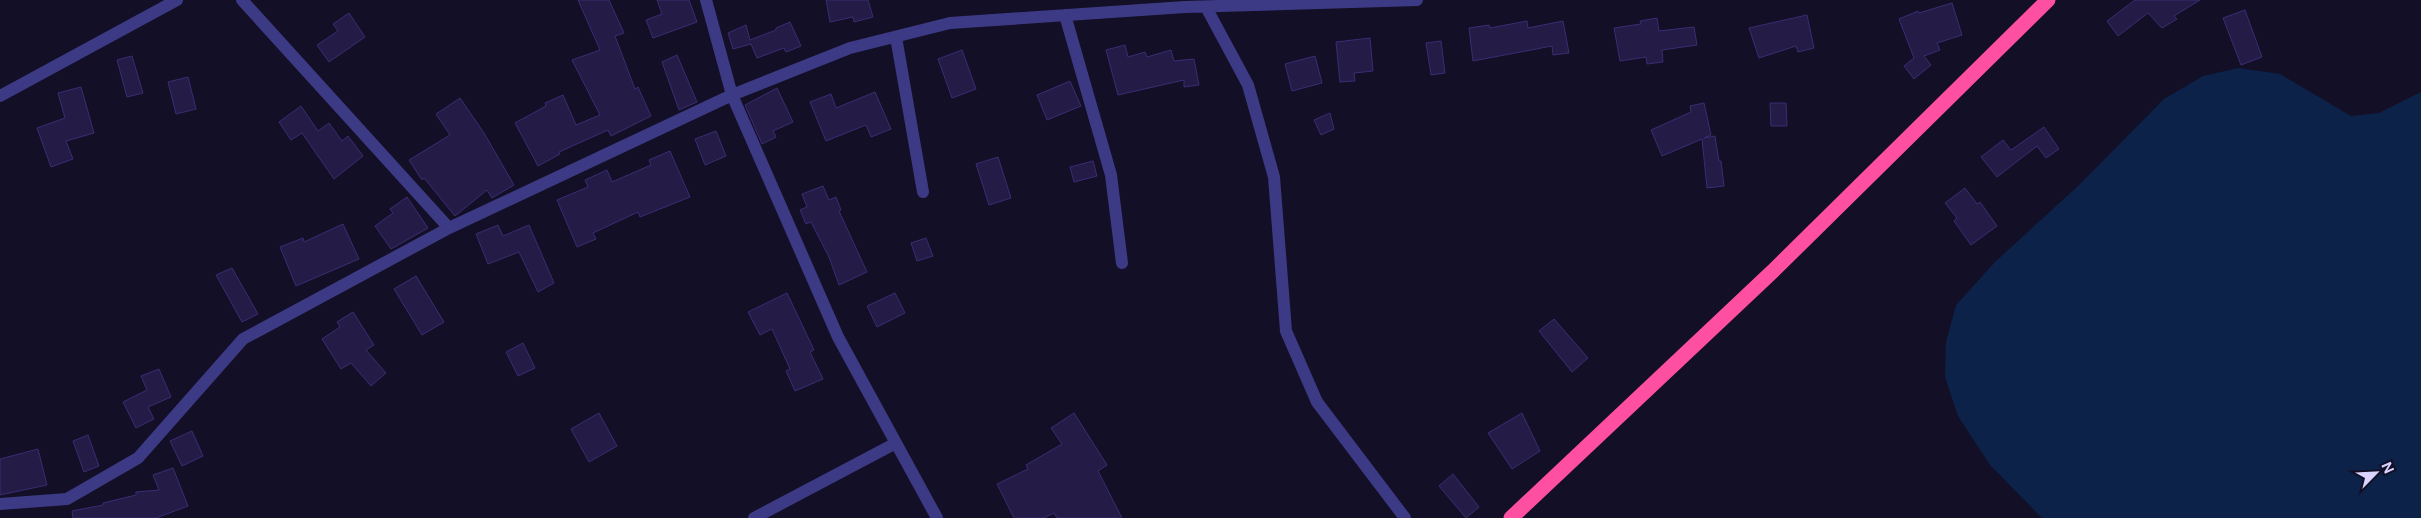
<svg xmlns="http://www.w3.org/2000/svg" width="2421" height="518" viewBox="0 0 2421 518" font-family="'Public Sans',sans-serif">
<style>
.water{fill:#0c2248}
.building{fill:#241b47;stroke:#3b2d73}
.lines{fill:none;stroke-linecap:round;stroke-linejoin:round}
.minor{stroke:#3d3a85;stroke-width:12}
.highway{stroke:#ff4fa3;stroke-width:15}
</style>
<rect width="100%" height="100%" fill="#130f26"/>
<!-- water -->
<path class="water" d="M2238,68L2280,74L2351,116L2379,113L2421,92V518H2042L1990,465L1958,416L1945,377L1946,342L1956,305L1995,262L2079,185L2164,99L2203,76Z"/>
<!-- building -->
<path class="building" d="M578,0H609L624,33L615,36L635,89L638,87L651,116L611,136L608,130L559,152L560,154L538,166L515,123L546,106L545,103L563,95L576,125L600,115L572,60L600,50Z
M657,0H689L697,22L653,38L646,20L662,14Z
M826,0H868L873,17L854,22L853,17L830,22Z
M2135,0H2200L2174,16L2177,19L2162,28L2148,13L2118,36L2107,21Z
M1952,3L1962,35L1937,43L1940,50L1924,56L1931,65L1914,79L1904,66L1914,58L1899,19L1918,11L1919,13Z
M2245,10L2262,57L2241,65L2223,18Z
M349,13L365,37L329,62L317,45L338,31L333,24Z
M1807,15L1814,48L1798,52L1796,46L1759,58L1749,28Z
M1657,18L1659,31L1694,27L1697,45L1662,50L1663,62L1647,64L1646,57L1620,61L1614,28L1641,24L1640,21Z
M1527,21L1528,28L1563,21L1569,53L1553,55L1552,46L1473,61L1469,28L1489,25L1490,28Z
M790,22L801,46L786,52L784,48L757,58L751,44L733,49L728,33L746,25L750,40L776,30V28Z
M1370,38L1373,71L1354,73L1355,81L1340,82L1336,42Z
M1441,41L1445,73L1431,75L1426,43Z
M1125,45L1128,57L1145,52L1147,57L1171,50L1174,61L1194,59L1199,85L1184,87V80L1118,95L1106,50Z
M962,50L976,89L952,98L938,59Z
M677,55L697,102L679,110L662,62Z
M132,56L143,93L127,97L117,60Z
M1315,56L1322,83L1292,91L1285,64Z
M188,77L196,109L176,114L168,82Z
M1070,81L1081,106L1047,120L1037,95Z
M81,87L94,133L66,141L73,159L51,167L37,128L65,118L58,93Z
M777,88L793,122L773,131L776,137L762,144L745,105Z
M875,92L891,129L871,137L866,125L826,141L810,102L831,94L836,108Z
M460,98L484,133L514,185L492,198L487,190L455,216L424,178L422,180L409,160L450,135L436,114Z
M1704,103L1711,135L1704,138L1715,136L1719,161H1721L1724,186L1707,188L1702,139L1662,156L1651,130L1691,112L1690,106Z
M1770,103H1786L1787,126H1771Z
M301,106L318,131L329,123L342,141L348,136L363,156L334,179L302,133L291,140L279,122Z
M1330,113L1334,129L1321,135L1314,120Z
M2044,127L2059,149L2046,158L2037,146L1997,177L1981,157L2003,140L2011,150Z
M716,131L726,156L705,165L695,139Z
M670,151L690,197L640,217L638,212L593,233L596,239L577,247L557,200L588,187L585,180L607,170L612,182L651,165L649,160Z
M998,157L1011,198L989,205L976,164Z
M1093,161L1097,176L1074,182L1070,167Z
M823,186L829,200L836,197L841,210L839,211L867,272L839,285L829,257L811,222L806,224L800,210L807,207L802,194Z
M1965,188L1977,204L1980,202L1997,226L1971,245L1954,221L1957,218L1945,203Z
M407,197L428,228L391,249L375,226L393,213L390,209Z
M343,224L359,259L296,286L280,247L303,238L304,242Z
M498,225L503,236L529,225L554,283L538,292L519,252L488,264L476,234Z
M926,238L933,256L917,261L911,243Z
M232,268L258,314L242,322L216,275Z
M416,276L444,322L422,335L394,289Z
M787,293L814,350L810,352L823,379L795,391L786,371L790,369L772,329L760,335L748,312Z
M895,293L905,313L877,327L867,306Z
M353,312L374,345L366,350L386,373L371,386L351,363L341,369L322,339L340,327L337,322Z
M1554,319L1588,358L1572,372L1539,331Z
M523,343L535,368L518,376L506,352Z
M159,369L171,397L148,407L154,419L136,428L123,402L147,390L141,376Z
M599,413L617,446L589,462L571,429Z
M1074,413L1107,465L1098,471L1122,518H1057L1054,513L1044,518H1014L997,484L1028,469L1026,465L1062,444L1051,428Z
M1522,413L1540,451L1512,469L1488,433Z
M192,431L203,456L182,466L170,441Z
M88,435L99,466L84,472L73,441Z
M38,449L47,485L0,495V459Z
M173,468L188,506L156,518H73L72,511L103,505V503L136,495V492L159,490L153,475Z
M1453,474L1479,507L1466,518L1439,486Z"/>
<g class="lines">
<!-- minor -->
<path class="minor" d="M242,0L449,228
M706,0L732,95L838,337L937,518
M1206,7L1248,85L1274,177L1286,331L1317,402L1405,518
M1065,15L1111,175L1122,263
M896,37L923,192
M0,96L177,0
M0,504L67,499L138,458L243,339L449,228L732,95L850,48L950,23L1185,7L1417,0
M754,518L896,443"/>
<!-- highway -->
<path class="highway" d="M1511,518L1773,271L2048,0"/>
</g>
<!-- north arrow -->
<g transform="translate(2376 473) rotate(66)" stroke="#130f26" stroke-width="4" paint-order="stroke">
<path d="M0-4L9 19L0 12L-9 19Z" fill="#d9d4ff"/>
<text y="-8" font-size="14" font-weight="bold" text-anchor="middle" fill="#d9d4ff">N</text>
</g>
</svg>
